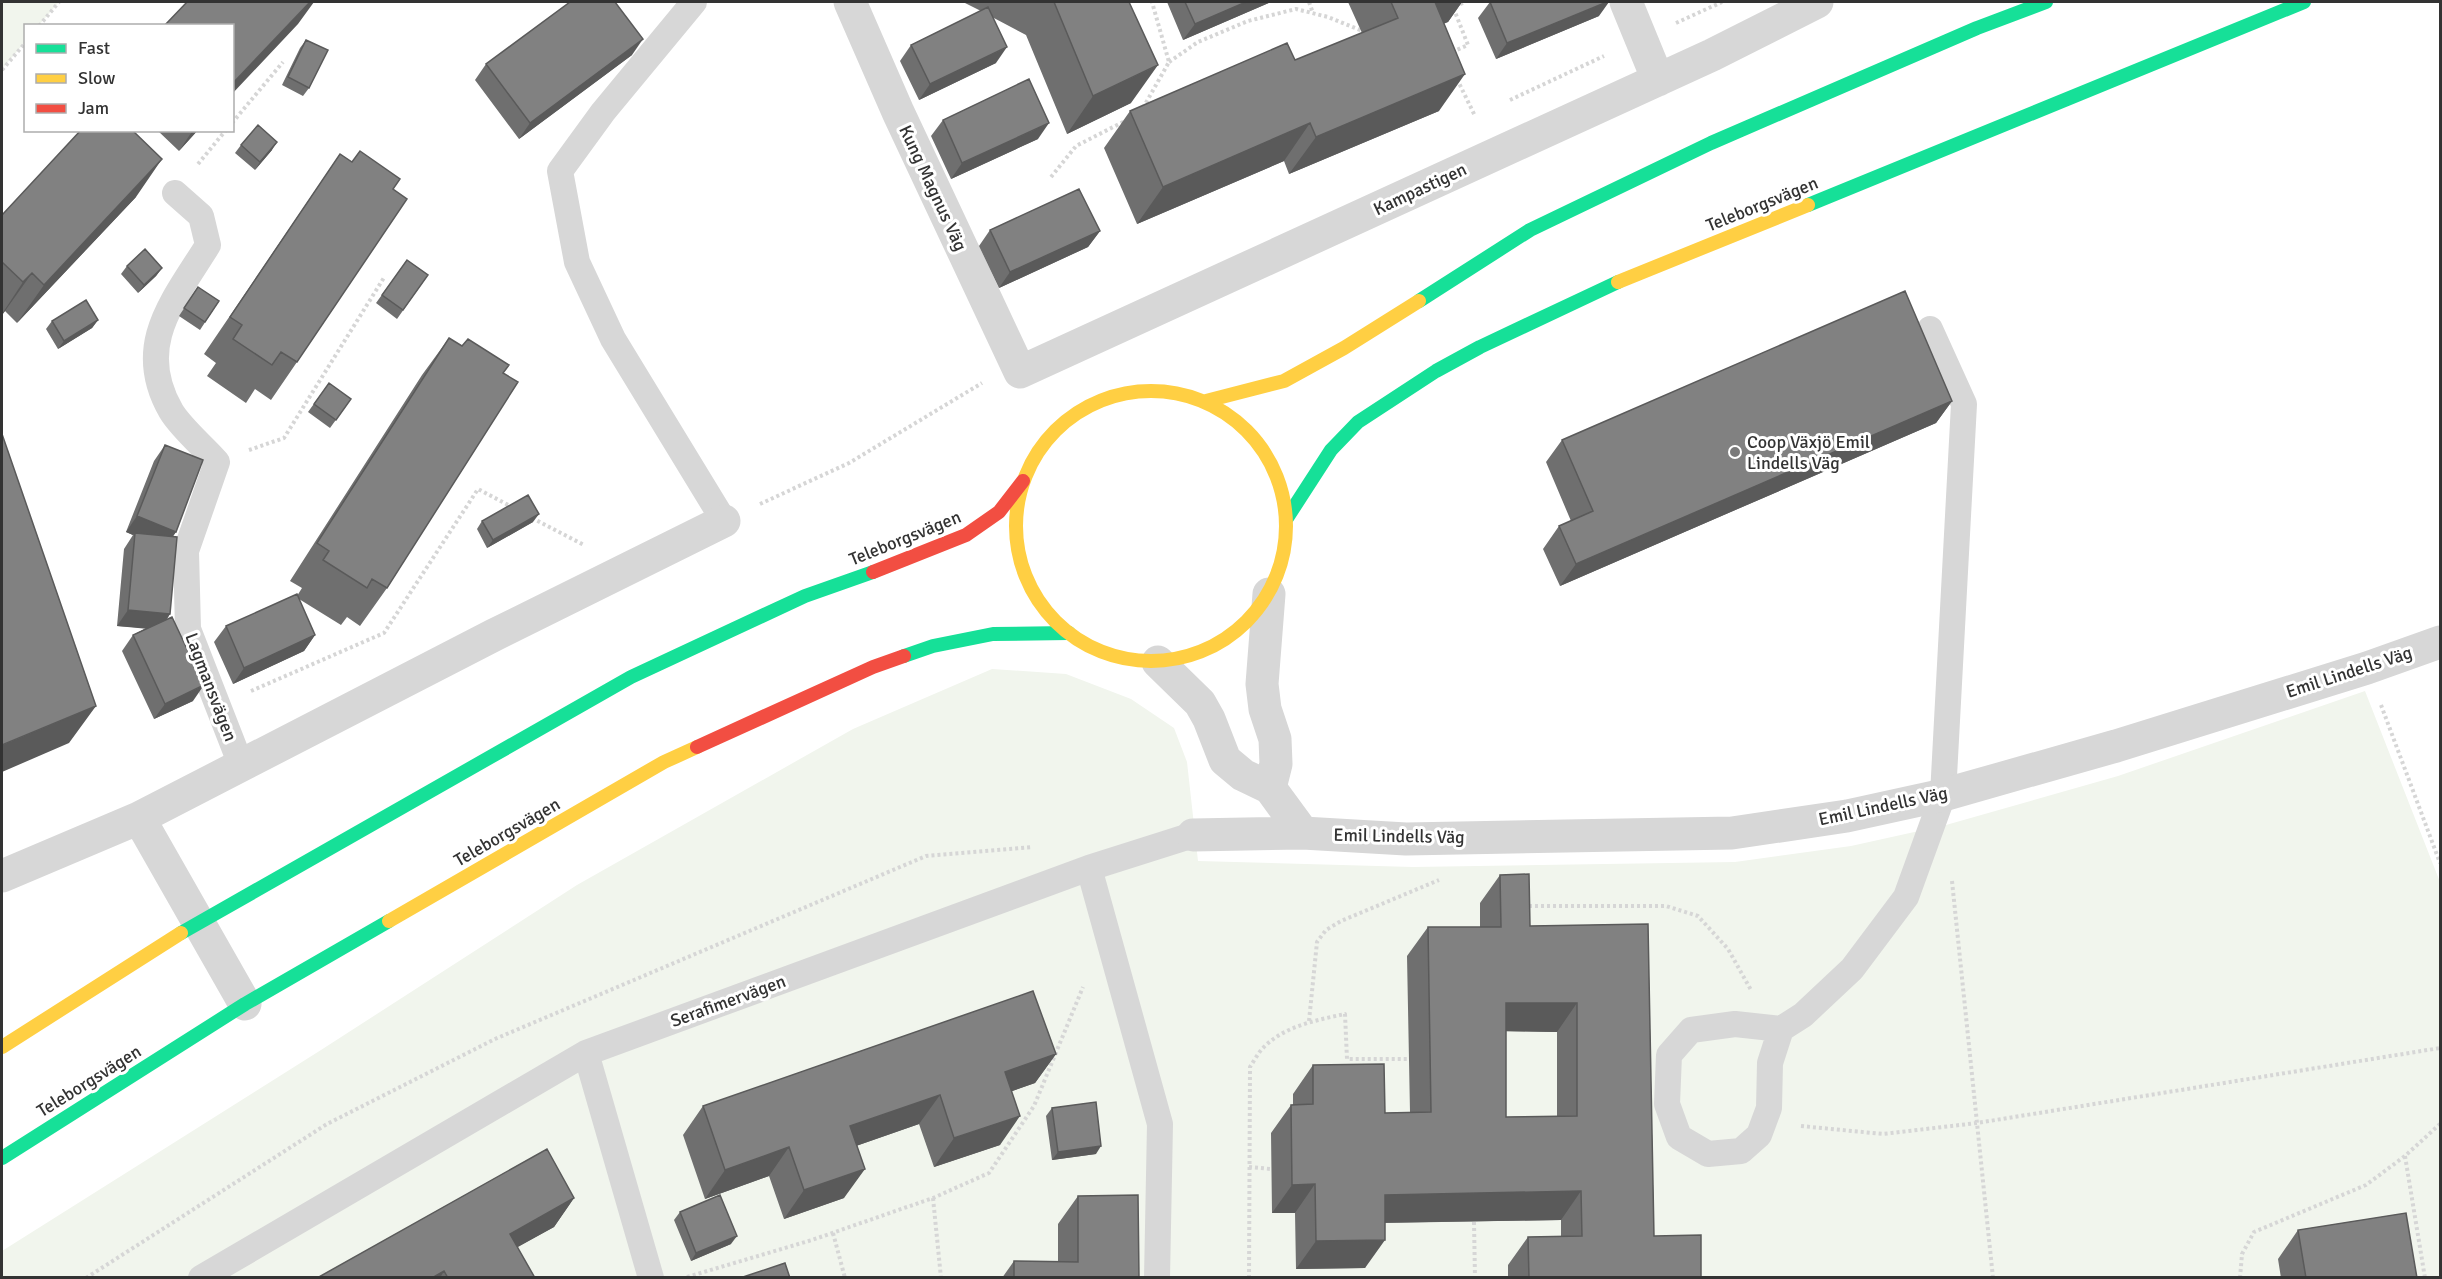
<svg xmlns="http://www.w3.org/2000/svg" width="2442" height="1279" viewBox="0 0 2442 1279" font-family="Signika,sans-serif">
<style>
.green{fill:#f1f5ed}
.lines{fill:none;stroke-linecap:round;stroke-linejoin:round}
.path{stroke:#d6d6d6;stroke-width:4;stroke-dasharray:3 3;stroke-linecap:butt}
.lane{stroke:#d7d7d7;stroke-width:26}
.street{stroke:#d7d7d7;stroke-width:33}
.fast{stroke:#16e098;stroke-width:14}
.slow{stroke:#ffcf43;stroke-width:14}
.jam{stroke:#f24e42;stroke-width:14}
.wall{fill:#6f6f6f;fill-rule:evenodd}
.shaded-wall{fill:#5a5a5a}
.building{fill:#818181;stroke:#5a5a5a;stroke-width:1.5;fill-rule:evenodd}
.poi-dot{fill:#7a7a7a;stroke:#fff;stroke-width:2}
.labels{text-anchor:middle;dominant-baseline:central;stroke-width:6;stroke-linejoin:round;paint-order:stroke}
.street-label{font-size:18px;fill:#333;stroke:#fff}
.poi-label{font-size:18px;fill:#333;stroke:#fff;text-anchor:start}
</style>
<rect width="100%" height="100%" fill="#fff"/>
<!-- green -->
<path class="green" d="M2,2H59L39,25L26,26L25,42L2,69Z
M992,669L1066,674L1131,699L1174,728L1187,762L1198,861L1413,867L1735,862L1851,846L1946,825L2118,776L2365,691L2440,882V1277L2,1278V1251L321,1050L577,885L853,729Z"/>
<g class="lines">
<!-- path -->
<path class="path" d="M1309,2L1313,13
M1676,23L1722,2
M39,26L59,2
M1452,52L1468,45L1453,7L1465,2
M1169,62L1198,42L1248,21L1296,9L1328,17L1365,32
M2,70L26,42
M1457,79L1475,116
M1510,100L1604,56
M1143,108L1169,62L1152,2
M232,123L283,62
M198,164L226,130
M1051,177L1076,146L1125,121
M249,450L284,438L385,276
M760,504L849,463L982,383
M532,518L584,545
M251,691L384,633L478,489L512,507
M2381,705L2440,863
M1952,881L1993,1278
M1529,906H1666L1698,916L1728,949L1751,990
M1309,1021L1317,942L1326,930L1341,921L1439,880
M1801,1126L1883,1134L1977,1123L2440,1048
M2405,1156L2425,1278
M1249,1167L1271,1169
M933,1198L941,1278
M1474,1222L1475,1278
M833,1233L845,1278
M687,1277L812,1240L933,1198L989,1173L1034,1106L1083,987
M86,1278L327,1124L495,1039L926,856L1032,847
M1249,1278L1250,1067C1254,1061 1258,1053 1263,1048C1284,1026 1317,1020 1345,1014L1347,1059H1409
M2240,1278L2242,1254L2254,1232L2366,1185L2405,1156L2440,1124"/>
<!-- lane -->
<path class="lane" d="M694,2L603,112L560,171L577,262L613,339L724,521
M175,193L201,216L208,245C174,300 133,345 171,411C181,428 204,447 217,462L186,551L188,629L241,765
M1781,1029L1770,1063L1769,1108L1759,1135L1741,1151L1708,1154L1679,1137L1667,1104L1669,1055L1691,1030L1735,1024L1781,1029L1803,1015L1852,969L1906,897L1943,795L1964,404L1930,329
M201,1278L586,1053
M651,1278L586,1053L1089,868
M1157,1278L1160,1124L1089,868L1193,835"/>
<!-- street -->
<path class="street" d="M850,2L898,112L1020,372L1712,55L1817,2
M1626,2L1658,80
M1269,594L1262,684L1265,709L1275,739L1276,764L1270,788
M1158,662L1200,703L1209,719L1225,760L1243,775L1270,788L1303,833
M139,818L245,1004
M1193,835L1303,833L1406,839L1732,833L1847,816L1943,795L2116,746L2367,668L2440,642
M2,876L139,818L494,635L724,521"/>
<!-- fast -->
<path class="fast" d="M1808,205L2304,2
M1419,301L1530,230L1711,143L1977,28L2046,2
M1287,518L1331,450L1358,422L1436,371L1480,347L1618,282
M904,656L933,646L993,634L1069,633
M181,933L631,677L805,596L873,572
M2,1158L245,1004L389,921"/>
<!-- slow -->
<path class="slow" d="M1618,282L1808,205
M1016 526a135 135 0 1 1 270 0a135 135 0 1 1-270 0Z
M1206,401L1284,381L1344,348L1419,301
M389,921L664,762L697,747
M2,1047L181,933"/>
<!-- jam -->
<path class="jam" d="M873,572L966,535L999,512L1023,481
M697,747L873,667L904,656"/>
</g>
<!-- wall -->
<path class="wall" d="M963,2H1129L1131,103L1067,134L1026,35L992,17L996,63L919,100L900,61L911,45L981,11Z
M1167,2H1271L1183,40Z
M1348,2H1462L1448,22L1444,23L1439,111L1289,174L1284,161L1137,224L1104,148L1130,111L1295,60L1362,33Z
M1490,2L1599,16L1496,59L1478,18Z
M306,40L309,88L303,96L282,85L300,48Z
M632,55L519,139L475,80L486,64Z
M943,120L1038,139L951,179L931,136Z
M157,130H198L179,151Z
M241,145L272,150L255,170L235,153Z
M340,154L393,189L297,362L271,400L255,389L246,403L207,376L216,363L204,354Z
M136,197L17,323L5,311L2,315V215Z
M990,230L1100,231L1088,247L999,288L979,246Z
M407,260L428,275L397,319L376,303Z
M127,266L162,268L156,276L138,293L121,274Z
M198,287L219,301L200,330L179,316Z
M98,320L92,328L58,349L46,329L52,321Z
M449,338L503,373L387,588L360,626L347,617L341,625L299,599L315,635L304,651L233,684L214,642L226,626L297,596L302,588L290,581L422,375Z
M329,383L351,399L330,428L308,412Z
M1952,401L1936,423L1560,586L1543,549L1559,526L1571,521L1546,462L1562,440Z
M165,445L176,532L172,537L170,614L167,619L193,701L154,719L122,651L133,635L146,628L117,626L124,549L133,535L126,532L154,461Z
M482,521L533,522L487,548L477,529Z
M1500,875L1530,926L1648,924L1654,1236L1701,1278H1508V1265L1528,1237L1561,1236V1220L1385,1223L1365,1268L1296,1269L1295,1213H1272L1271,1133L1291,1105H1293V1094L1313,1065L1385,1113L1410,1112L1407,956L1428,927H1480V903ZM1506,1031L1557,1032V1116L1506,1117Z
M1056,1054L1035,1083L1012,1091L1000,1145L934,1167L919,1124L856,1146L844,1198L784,1219L769,1176L705,1199L683,1135L703,1106Z
M1052,1108L1096,1154L1052,1160L1046,1116Z
M1078,1196L1139,1278H1002L1014,1261L1058,1262V1224Z
M574,1198L554,1227L517,1247L535,1278H317Z
M680,1212L731,1244L691,1261L674,1220Z
M2298,1230L2417,1278H2281L2278,1259Z"/>
<!-- shaded-wall -->
<path class="shaded-wall" d="M310,2H314L298,24L232,94V84Z
M1246,2H1271L1183,40L1195,24Z
M1436,2H1462L1448,22L1409,39Z
M1607,2H1609L1599,16L1496,59L1507,43Z
M643,39L632,55L519,139L530,123Z
M1007,47L996,63L919,100L930,84Z
M1158,65L1131,103L1067,134L1093,96Z
M1465,74L1439,111L1289,174L1316,137Z
M1049,123L1038,139L951,179L962,163Z
M1310,123L1284,161L1137,224L1163,187Z
M193,130H198L179,151Z
M277,142L272,150L255,170L260,162Z
M162,159L136,197L17,323L44,285Z
M1100,231L1088,247L999,288L1010,272Z
M162,268L156,276L138,293L144,285Z
M32,273L5,311L2,315V314L23,282Z
M98,320L92,328L58,349L64,341Z
M1952,401L1936,423L1560,586L1576,564Z
M539,514L533,522L487,548L493,540Z
M137,516L176,532L165,548L135,533L133,535L126,532Z
M128,610L170,614L159,630L117,626Z
M315,635L304,651L233,684L244,668Z
M204,685L193,701L154,719L165,704Z
M96,706L69,743L2,772V745Z
M1506,1003H1577L1557,1032L1486,1031Z
M1056,1054L1035,1083L985,1101L1005,1072Z
M940,1095L919,1124L830,1155L850,1126Z
M1020,1116L1000,1145L934,1167L954,1138Z
M1101,1146L1096,1154L1052,1160L1058,1152Z
M789,1147L769,1176L705,1199L725,1170Z
M865,1169L844,1198L784,1219L804,1190Z
M1315,1184L1295,1213H1272L1292,1185Z
M1581,1191L1561,1220L1364,1223L1385,1195Z
M574,1198L554,1227L489,1263L510,1234Z
M737,1236L731,1244L691,1261L696,1253Z
M1385,1240L1365,1268L1296,1269L1316,1241Z
M444,1271L440,1278H432Z"/>
<!-- building -->
<path class="building" d="M187,2H310L232,84V26H164Z
M570,2H615L643,39L530,123L486,64Z
M1054,2H1129L1158,65L1093,96Z
M1185,2H1246L1195,24Z
M1391,2H1436H1435L1465,74L1316,137L1310,123L1163,187L1130,111L1287,43L1295,60L1398,18Z
M1490,2H1607L1507,43Z
M988,7L1007,47L930,84L911,45Z
M306,40L328,50L309,88L288,77Z
M1029,79L1049,123L962,163L943,120Z
M258,125L277,142L260,162L241,145Z
M81,130H132L162,159L44,285L32,273L23,282L2,262V215Z
M360,151L400,179L393,189L407,199L297,362L281,352L272,365L233,339L242,325L230,317L340,154L352,162Z
M1079,189L1100,231L1010,272L990,230Z
M145,249L162,268L144,285L127,266Z
M407,260L428,275L403,310L382,295Z
M198,287L219,301L205,322L184,308Z
M1905,291L1952,401L1576,564L1559,526L1593,511L1562,440Z
M86,300L98,320L64,341L52,321Z
M449,338L462,346L468,339L509,365L503,373L518,382L387,588L372,579L367,588L323,560L329,551L317,543Z
M329,383L351,399L336,420L314,404Z
M2,434L96,706L2,745Z
M165,445L203,460L176,532L137,516Z
M528,495L539,514L493,540L482,521Z
M135,533L177,537L170,614L128,610Z
M297,594L315,635L244,668L226,626Z
M172,617L204,685L165,704L133,635Z
M1529,874L1530,926L1648,924L1654,1236L1701,1235V1278H1529L1528,1237L1582,1236L1581,1191L1385,1195V1240L1316,1241L1315,1184L1292,1185L1291,1105L1313,1104V1065L1384,1064L1385,1113L1431,1112L1428,927H1501L1500,875ZM1506,1003H1577V1116L1506,1117Z
M1033,991L1056,1054L1005,1072L1020,1116L954,1138L940,1095L850,1126L865,1169L804,1190L789,1147L725,1170L703,1106Z
M1096,1102L1101,1146L1058,1152L1052,1108Z
M547,1149L574,1198L510,1234L535,1278H448L444,1271L432,1278H317Z
M720,1195L737,1236L696,1253L680,1212Z
M1138,1195L1139,1278H1014V1261L1078,1262V1196Z
M2406,1213L2417,1278H2306L2298,1230Z
M785,1263L790,1278H740Z"/>
<!-- markers -->
<circle class="poi-dot" cx="1735" cy="452" r="6"/>
<g class="labels">
<!-- street labels -->
<g class="street-label">
<text transform="translate(933 188) rotate(65)">Kung Magnus Väg</text>
<text transform="translate(1420 189) rotate(-25)">Kampastigen</text>
<text transform="translate(1762 204) rotate(-22)">Teleborgsvägen</text>
<text transform="translate(905 538) rotate(-22)">Teleborgsvägen</text>
<text transform="translate(2349 672) rotate(-18)">Emil Lindells Väg</text>
<text transform="translate(211 687) rotate(69)">Lagmansvägen</text>
<text transform="translate(1883 806) rotate(-12)">Emil Lindells Väg</text>
<text transform="translate(507 832) rotate(-30)">Teleborgsvägen</text>
<text transform="translate(1399 836) rotate(1)">Emil Lindells Väg</text>
<text transform="translate(728 1001) rotate(-20)">Serafimervägen</text>
<text transform="translate(89 1081) rotate(-32)">Teleborgsvägen</text>
</g>
<!-- poi labels -->
<g class="poi-label">
<text x="1747" y="442">Coop Växjö Emil<tspan x="1747" dy="21">Lindells Väg</tspan></text>
</g>
</g>
<!-- border -->
<rect width="2442" height="1279" fill="none" stroke="#333333" stroke-width="6"/>
<!-- legend -->
<rect x="24" y="24" width="210" height="108" fill="#ffffff" stroke="#adadad" stroke-width="1.5"/>
<rect x="36" y="44" width="30" height="9" fill="#16e098" stroke="#adadad" stroke-width="1.5"/>
<text x="78" y="54" font-size="18" fill="#333333">Fast</text>
<rect x="36" y="74" width="30" height="9" fill="#ffcf43" stroke="#adadad" stroke-width="1.5"/>
<text x="78" y="84" font-size="18" fill="#333333">Slow</text>
<rect x="36" y="104" width="30" height="9" fill="#f24e42" stroke="#adadad" stroke-width="1.5"/>
<text x="78" y="114" font-size="18" fill="#333333">Jam</text>
</svg>
